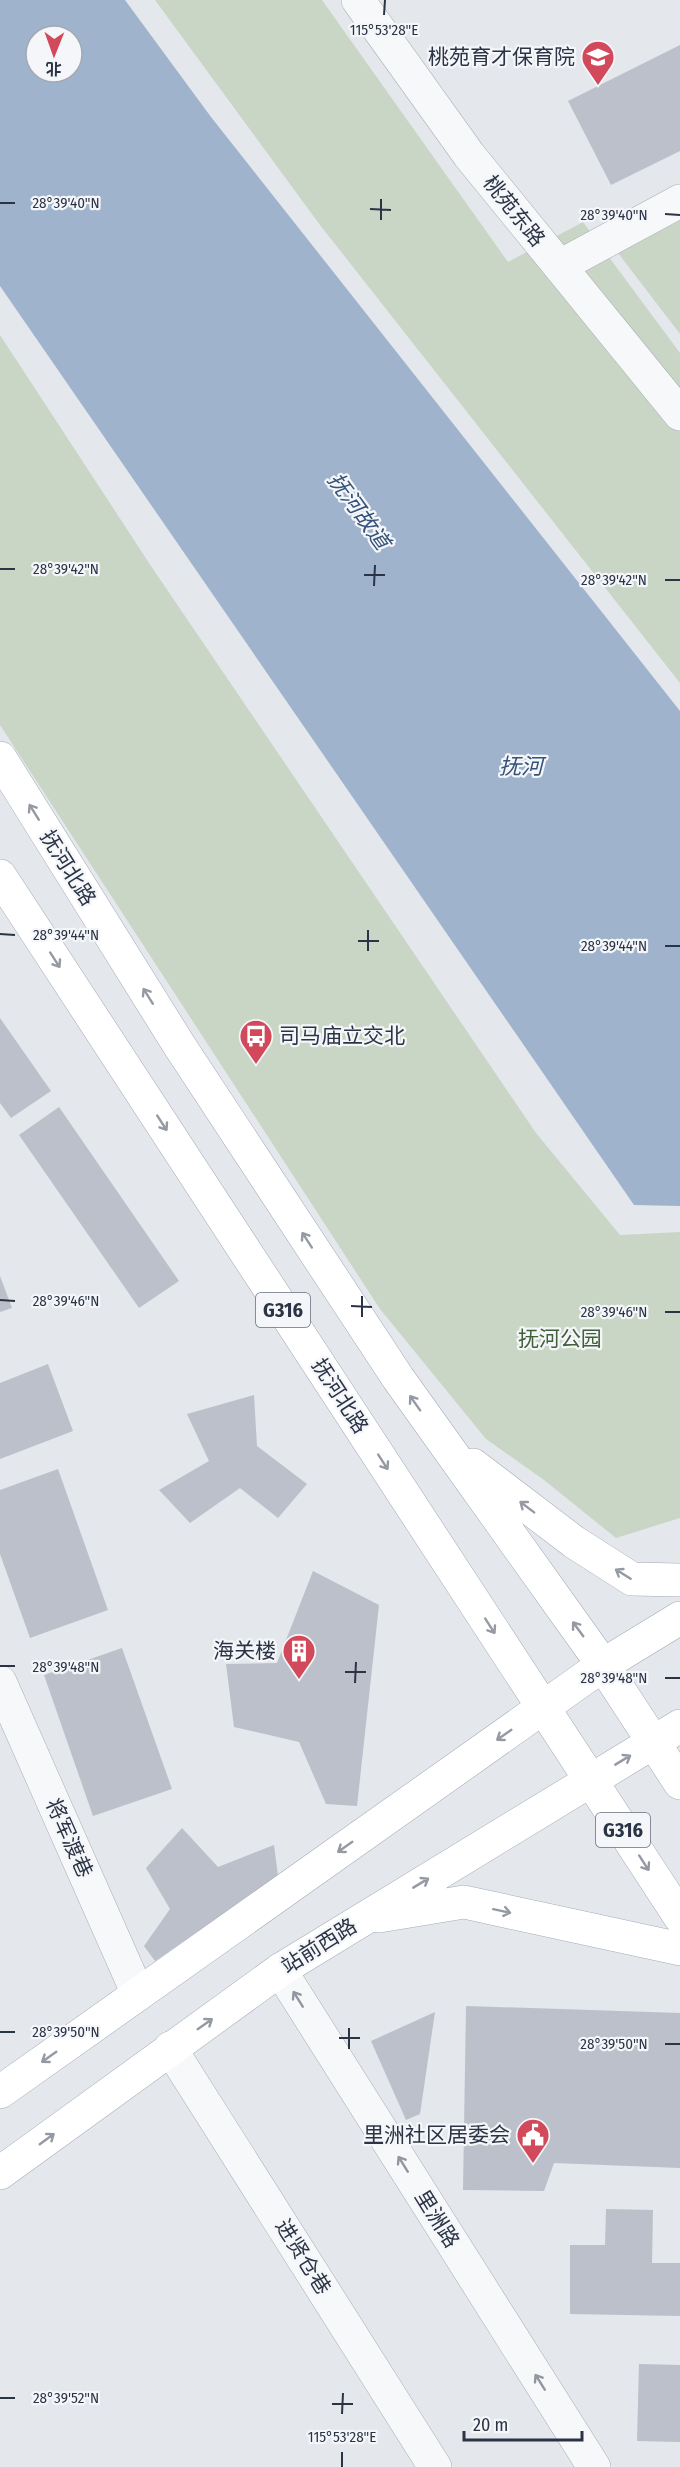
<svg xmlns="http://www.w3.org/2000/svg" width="680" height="2467" viewBox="0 0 680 2467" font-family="'Fira Sans Condensed','Noto Sans SC',sans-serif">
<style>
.green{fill:#c9d6c5}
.water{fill:#9fb4cc;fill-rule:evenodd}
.building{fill:#bbc0ca}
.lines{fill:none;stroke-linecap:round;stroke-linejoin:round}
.minor-casing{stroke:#a9aeb7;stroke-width:34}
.major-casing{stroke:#a3abb8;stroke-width:34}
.minor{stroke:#f7f8fa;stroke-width:33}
.major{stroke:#fff;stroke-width:33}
.oneway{stroke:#959aa2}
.oneway2{stroke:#9196a0}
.ticks{fill:none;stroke:#2b3445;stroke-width:2}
.labels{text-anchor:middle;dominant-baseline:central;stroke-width:4.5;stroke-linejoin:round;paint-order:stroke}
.shield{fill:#f4f6f9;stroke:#676e7b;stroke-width:1.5}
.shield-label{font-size:20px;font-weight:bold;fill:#2b3445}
.poi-label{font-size:21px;fill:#2b3445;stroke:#f4f6f9;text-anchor:end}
.street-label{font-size:21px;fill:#2b3445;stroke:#f4f6f9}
.park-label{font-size:21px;fill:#3f6138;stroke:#f4f6f9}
.water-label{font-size:22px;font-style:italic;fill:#34527a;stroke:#f4f6f9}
.ticks-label{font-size:15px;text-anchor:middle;fill:#2b3445;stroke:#f4f6f9;stroke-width:4.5;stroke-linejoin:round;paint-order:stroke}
</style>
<rect width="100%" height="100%" fill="#e4e7ec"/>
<!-- green -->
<path class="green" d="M155,0H322L508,262L583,222L680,353V683L320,225Z
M680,220V334L618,253Z
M0,335L151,566L536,1133L620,1235L680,1232V1518L616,1538L544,1480L486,1439L380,1309L0,725Z"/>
<!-- water -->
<path class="water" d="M0,0H125L211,117L680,711V1206L634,1205L0,286ZM36,36H72V72H36Z"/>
<!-- building -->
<path class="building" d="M680,45V151L611,185L568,101Z
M0,1018L51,1091L11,1118L0,1103Z
M59,1107L179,1281L139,1308L19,1135Z
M0,1276L12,1308L0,1312Z
M48,1364L73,1431L0,1459V1383Z
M254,1395L257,1446L307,1484L278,1518L240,1488L190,1523L159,1490L209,1461L187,1414Z
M58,1469L108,1610L30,1638L0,1554V1490Z
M313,1571L379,1605L357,1806L326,1804L299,1742L234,1727L226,1664L277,1663Z
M122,1648L172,1789L93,1816L44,1675Z
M182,1828L218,1867L274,1845L278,1876L155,1961L144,1946L170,1909L146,1868Z
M466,2006L680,2013V2168L554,2163L544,2191L463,2190Z
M435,2012L420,2114L406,2120L371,2041Z
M606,2209L653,2210L652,2263H680V2316L570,2314V2245H605Z
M639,2364L680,2365V2442L637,2441Z"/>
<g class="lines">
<defs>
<path id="minor" d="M358,0L469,155L680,414
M560,266L680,201
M0,1682L138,1994
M280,1970L594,2467
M170,2048L435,2467"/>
<path id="major" d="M0,758L179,1045L398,1378L603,1665L680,1783
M0,876L680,1917
M473,1465L574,1542L632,1579L680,1580
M379,1916L464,1902L680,1949
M0,2092L603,1665L680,1618
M0,2173L280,1970L680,1726"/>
</defs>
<!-- minor casing -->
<use href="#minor" class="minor-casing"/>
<!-- major casing -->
<use href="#major" class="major-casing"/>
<!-- minor -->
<use href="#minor" class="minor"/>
<!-- major -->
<use href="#major" class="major"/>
</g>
<!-- one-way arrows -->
<defs><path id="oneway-shaft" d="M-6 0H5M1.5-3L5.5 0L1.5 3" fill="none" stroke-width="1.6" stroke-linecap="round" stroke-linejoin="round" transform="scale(1.5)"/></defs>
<g class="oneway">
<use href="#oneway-shaft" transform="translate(34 812) rotate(-122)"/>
<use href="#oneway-shaft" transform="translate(55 960) rotate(57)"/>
<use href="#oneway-shaft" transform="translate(148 996) rotate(-122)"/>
<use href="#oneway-shaft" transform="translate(162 1123) rotate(57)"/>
<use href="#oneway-shaft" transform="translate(307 1240) rotate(-123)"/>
<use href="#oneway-shaft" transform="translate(415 1403) rotate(-125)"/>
<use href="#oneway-shaft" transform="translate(383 1462) rotate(57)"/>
<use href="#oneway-shaft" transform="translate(527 1507) rotate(-143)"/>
<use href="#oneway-shaft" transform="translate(623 1574) rotate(-148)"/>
<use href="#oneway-shaft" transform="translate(490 1626) rotate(57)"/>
<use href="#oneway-shaft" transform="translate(578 1629) rotate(-126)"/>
<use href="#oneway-shaft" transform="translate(504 1735) rotate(145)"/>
<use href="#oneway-shaft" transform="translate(623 1760) rotate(-31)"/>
<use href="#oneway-shaft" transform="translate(345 1847) rotate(145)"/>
<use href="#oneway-shaft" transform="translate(644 1863) rotate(57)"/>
<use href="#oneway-shaft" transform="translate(421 1883) rotate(-31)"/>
<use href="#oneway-shaft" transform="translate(502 1911) rotate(12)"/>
<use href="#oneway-shaft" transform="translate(205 2024) rotate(-35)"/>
<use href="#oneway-shaft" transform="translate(49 2057) rotate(145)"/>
<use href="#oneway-shaft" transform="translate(47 2139) rotate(-36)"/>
</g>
<g class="oneway2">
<use href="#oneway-shaft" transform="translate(298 1999) rotate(-122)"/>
<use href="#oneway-shaft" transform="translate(403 2164) rotate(-122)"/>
<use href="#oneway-shaft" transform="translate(540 2382) rotate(-122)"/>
</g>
<!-- ticks -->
<path class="ticks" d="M384,15L385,0M0,203H15M370,209L391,210M665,214L680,215M381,220V199M0,569H15M364,575H385M665,580H680M374,586L375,565M0,934L15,935M358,941H379M665,946H680M368,951V930M0,1300L15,1301M351,1306L372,1307M665,1312H680M362,1317V1296M0,1666H15M345,1672H366M665,1678H680M355,1683L356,1662M0,2032H15M339,2038H360M665,2044H680M349,2049V2028M0,2398H15M332,2404H353M342,2414L343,2393M342,2467V2452"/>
<!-- icons -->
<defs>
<symbol id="school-pin" viewBox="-11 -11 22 30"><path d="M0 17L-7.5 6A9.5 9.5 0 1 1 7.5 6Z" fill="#d1495b" stroke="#f4f6f9"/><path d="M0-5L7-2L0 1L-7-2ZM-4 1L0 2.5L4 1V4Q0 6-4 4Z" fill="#fff"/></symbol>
<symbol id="bus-pin" viewBox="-11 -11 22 30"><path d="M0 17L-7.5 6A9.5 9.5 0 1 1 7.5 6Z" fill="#d1495b" stroke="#f4f6f9"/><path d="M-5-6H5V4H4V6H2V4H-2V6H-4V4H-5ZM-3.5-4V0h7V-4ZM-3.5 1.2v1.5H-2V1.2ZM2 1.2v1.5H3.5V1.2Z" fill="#fff"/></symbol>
<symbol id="building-pin" viewBox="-11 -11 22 30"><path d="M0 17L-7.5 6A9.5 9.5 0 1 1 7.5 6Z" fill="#d1495b" stroke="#f4f6f9"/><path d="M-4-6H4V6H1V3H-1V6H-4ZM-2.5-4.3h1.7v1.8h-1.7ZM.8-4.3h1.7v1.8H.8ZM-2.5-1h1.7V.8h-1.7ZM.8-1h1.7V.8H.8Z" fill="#fff"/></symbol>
<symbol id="civic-pin" viewBox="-11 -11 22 30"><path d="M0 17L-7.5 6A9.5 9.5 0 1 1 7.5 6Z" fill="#d1495b" stroke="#f4f6f9"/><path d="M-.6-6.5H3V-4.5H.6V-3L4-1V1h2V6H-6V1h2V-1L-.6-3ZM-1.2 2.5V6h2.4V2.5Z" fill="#fff"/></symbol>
</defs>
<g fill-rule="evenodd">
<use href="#school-pin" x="579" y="38" width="38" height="52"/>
<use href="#bus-pin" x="237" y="1017" width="38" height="52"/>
<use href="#building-pin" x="280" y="1632" width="38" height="52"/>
<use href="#civic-pin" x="514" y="2116" width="38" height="52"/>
</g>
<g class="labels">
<!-- shield labels -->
<g class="shield">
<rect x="256" y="1293" width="54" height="34" rx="4.5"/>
<rect x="596" y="1813" width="54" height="34" rx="4.5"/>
</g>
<g class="shield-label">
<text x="283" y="1310">G316</text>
<text x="623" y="1830">G316</text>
</g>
<!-- poi labels -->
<g class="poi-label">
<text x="575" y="57">桃苑育才保育院</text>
<text x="279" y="1036" text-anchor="start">司马庙立交北</text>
<text x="276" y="1651">海关楼</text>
<text x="510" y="2135">里洲社区居委会</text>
</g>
<!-- street labels -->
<g class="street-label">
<text transform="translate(514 211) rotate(51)">桃苑东路</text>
<text transform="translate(68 868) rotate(58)">抚河北路</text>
<text transform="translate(340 1396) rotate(57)">抚河北路</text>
<text transform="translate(69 1838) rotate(66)">将军渡巷</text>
<text transform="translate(319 1946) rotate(-32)">站前西路</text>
<text transform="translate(437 2219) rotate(58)">里洲路</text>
<text transform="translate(303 2257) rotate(58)">进贤仓巷</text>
</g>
<!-- park labels -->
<g class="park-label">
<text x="560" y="1339">抚河公园</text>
</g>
<!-- water labels -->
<g class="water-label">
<text transform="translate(359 511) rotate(54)">抚河故道</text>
<text x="521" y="766">抚河</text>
</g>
</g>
<g class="ticks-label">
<text x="384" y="35">115°53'28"E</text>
<text x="66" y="208">28°39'40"N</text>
<text x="614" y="220">28°39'40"N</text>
<text x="66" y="574">28°39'42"N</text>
<text x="614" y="585">28°39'42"N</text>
<text x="66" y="940">28°39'44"N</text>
<text x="614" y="951">28°39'44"N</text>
<text x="66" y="1306">28°39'46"N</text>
<text x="614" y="1317">28°39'46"N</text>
<text x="66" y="1672">28°39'48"N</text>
<text x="614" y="1683">28°39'48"N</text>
<text x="66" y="2037">28°39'50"N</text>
<text x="614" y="2049">28°39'50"N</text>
<text x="66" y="2403">28°39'52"N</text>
<text x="342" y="2442">115°53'28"E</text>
</g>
<!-- north arrow -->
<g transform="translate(54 54) rotate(181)"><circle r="28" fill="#f4f6f9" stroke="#a4a8b1" stroke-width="1.5"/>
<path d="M0-4.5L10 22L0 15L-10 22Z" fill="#d1495b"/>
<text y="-9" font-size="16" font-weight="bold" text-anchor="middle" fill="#2b3445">北</text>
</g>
<!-- scale -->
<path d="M464 2431v9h118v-9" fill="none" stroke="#2b3445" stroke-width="3"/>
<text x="473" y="2431" font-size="18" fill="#2b3445" stroke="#f4f6f9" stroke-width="4.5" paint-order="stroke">20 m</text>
</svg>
